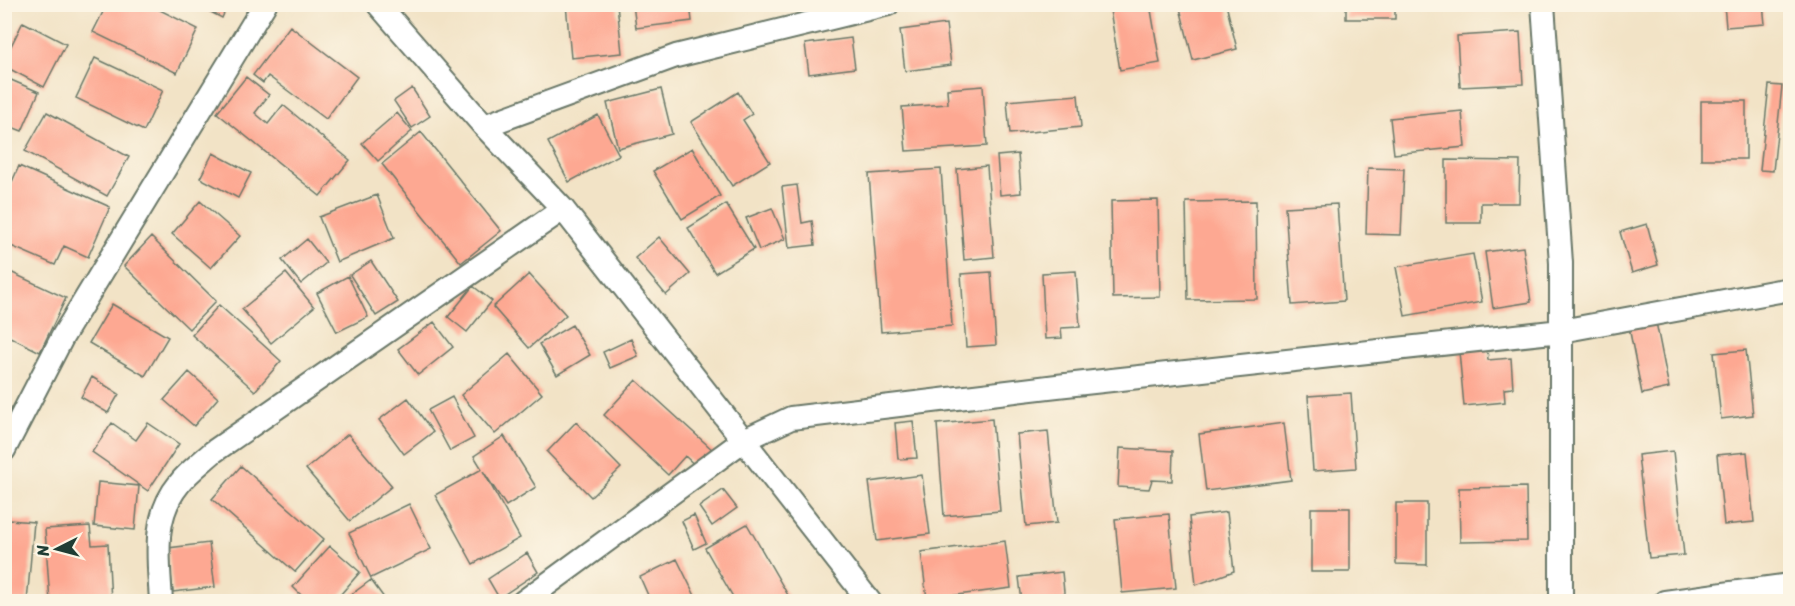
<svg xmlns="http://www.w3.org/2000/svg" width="1795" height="606" viewBox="0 0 1795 606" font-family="Sriracha,sans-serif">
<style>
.building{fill:#fda892}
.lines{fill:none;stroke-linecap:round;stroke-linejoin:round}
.street-casing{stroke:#697767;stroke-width:26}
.street{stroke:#fff;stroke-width:22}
</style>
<rect width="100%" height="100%" fill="#fcf5e5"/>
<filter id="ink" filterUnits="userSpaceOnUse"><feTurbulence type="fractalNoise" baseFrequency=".0167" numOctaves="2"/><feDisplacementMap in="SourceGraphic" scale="12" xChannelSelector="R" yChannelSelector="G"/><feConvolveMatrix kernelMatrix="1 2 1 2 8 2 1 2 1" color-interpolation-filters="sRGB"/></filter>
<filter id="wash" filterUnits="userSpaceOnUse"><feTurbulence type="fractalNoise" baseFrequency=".008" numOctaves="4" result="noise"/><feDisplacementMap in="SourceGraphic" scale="24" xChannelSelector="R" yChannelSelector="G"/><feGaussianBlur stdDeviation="1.35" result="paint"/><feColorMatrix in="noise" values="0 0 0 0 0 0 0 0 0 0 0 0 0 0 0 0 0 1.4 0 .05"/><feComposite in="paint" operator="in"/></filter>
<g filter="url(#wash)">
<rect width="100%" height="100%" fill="#f2e3c6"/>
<g id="blocks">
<!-- building -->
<path class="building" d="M107,4H148L198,29L177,73L93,32Z
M195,4H228L222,18Z
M566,4H617L622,53L571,58Z
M633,4H690L692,21L636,28Z
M1145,4H1150L1160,63L1120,70L1110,10Z
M1179,4H1226L1237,49L1193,60Z
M1346,4H1395V19H1346Z
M1468,4H1514V7L1468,11Z
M1724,4H1763L1765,24L1726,27Z
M23,22L66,44L44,87L4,66V60Z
M946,24L951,65L905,71L900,30Z
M290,26L357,77L326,119L268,76L263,83L253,75Z
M1520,32L1523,84L1460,87L1457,36Z
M851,38L855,68L809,74L805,44Z
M95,58L163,90L144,131L76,98Z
M4,77L39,92L22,131L4,124Z
M246,77L269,95L255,113L268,124L283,105L350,160L320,196L217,113Z
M1769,85L1782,86L1773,171L1760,170Z
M983,86L987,146L906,151L902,107L948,104L947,89Z
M412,88L430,116L412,128L394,101Z
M661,89L672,134L618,148L607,103Z
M738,92L752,114L743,120L770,162L732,186L691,122Z
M1078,95L1081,127L1010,134L1007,101Z
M1701,101H1746V159H1701Z
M1462,111L1465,147L1394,154L1390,118Z
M47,112L129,157L107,196L25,151Z
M397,113L412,131L378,161L362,143Z
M598,115L619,155L569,182L548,142Z
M421,132L501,231L461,263L382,164Z
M692,148L720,196L682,219L653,171Z
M213,153L251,173L238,198L200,178Z
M1018,154L1021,193L1000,195L997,156Z
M1446,160L1520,161L1519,203H1481V223H1446Z
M19,166L110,207L88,257L64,246L55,265L4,243V200Z
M987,166L994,257L964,260L957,169Z
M1368,168L1404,169L1401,235L1366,234Z
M941,169L952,326L881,332L869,174Z
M797,185L802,223L812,221L815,245L789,248L782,187Z
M377,195L394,238L337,262L319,217Z
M1158,200L1160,297L1113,298L1111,201Z
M200,201L240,236L211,268L172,234Z
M1256,201L1257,299L1188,300L1186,202Z
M726,204L754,249L715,273L688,228Z
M1337,204L1344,301L1292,305L1285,207Z
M772,208L785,239L759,250L746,218Z
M1647,224L1658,265L1632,273L1620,232Z
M151,237L216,301L189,329L124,266Z
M659,237L690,274L666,295L635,258Z
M307,239L326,263L301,284L282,260Z
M1523,247L1531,302L1493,308L1485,252Z
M1473,254L1482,302L1405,316L1396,267Z
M371,261L398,302L376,316L350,275Z
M4,269L66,298L40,352L4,334Z
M1076,271L1080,327L1061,328L1062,338L1045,339L1042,273Z
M991,272L996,345L966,347L961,274Z
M286,273L314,307L271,343L242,309Z
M529,274L566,315L529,348L493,307Z
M348,276L368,317L337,332L317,293Z
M473,286L492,301L467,332L448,317Z
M112,304L168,337L145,376L89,343Z
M219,305L281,361L255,391L192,335Z
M434,322L453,347L418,375L398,349Z
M1656,322L1669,388L1642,394L1629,327Z
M572,325L590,355L557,375L539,344Z
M631,339L638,356L610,368L603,352Z
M1487,348L1488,360L1511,358L1513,388L1504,389L1505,402L1464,406L1459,351Z
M1746,350L1753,415L1721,419L1714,353Z
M509,354L542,394L495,434L461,395Z
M189,372L218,398L194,426L164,400Z
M92,377L119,394L108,413L81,397Z
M636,380L715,452L699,469L685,456L668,475L604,415Z
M1351,393L1356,468L1313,471L1308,396Z
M452,397L474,438L450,451L428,410Z
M408,398L433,432L404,454L379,420Z
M992,419L1000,511L944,516L937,424Z
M913,421L917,458L898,459L895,423Z
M576,422L621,468L591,497L547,452Z
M112,423L136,440L148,423L179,444L148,491L92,452Z
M1284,423L1291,480L1206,491L1199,434Z
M1048,431L1057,523L1026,526L1017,434Z
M348,434L392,486L350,521L306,469Z
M504,436L536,487L506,506L483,471L520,538L473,564L435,495L482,469L474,456Z
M1120,448L1173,451L1172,481L1152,480L1149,489L1118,487Z
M1673,451L1684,555L1649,558L1638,455Z
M1747,452L1754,522L1724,525L1717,455Z
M241,466L324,539L295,572L212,499Z
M922,475L930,534L877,541L869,482Z
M98,482L139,486L135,530L94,526Z
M1526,487L1527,541L1460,542L1459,488Z
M723,490L737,508L712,526L699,507Z
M1396,503H1427V565L1396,564Z
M409,504L431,549L371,578L349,533Z
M1311,508H1350V572H1311Z
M1227,512L1234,571L1196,585L1189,517Z
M1169,514L1176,588L1122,593L1115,519Z
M694,515L706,543L694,549L682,521Z
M9,520L34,522L27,602L4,600Z
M747,524L789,597L781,602H736L705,548Z
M90,526L92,545L108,544L111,602H50L45,529Z
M1005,541L1011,588L927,599L921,552Z
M209,543L215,587L173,592L168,548Z
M330,546L360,572L334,602H308L293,587Z
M527,553L538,572L499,598L488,579Z
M677,559L698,602H651L640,577Z
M1062,572L1065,602H1022L1019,577Z
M371,580L387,602H341Z"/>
</g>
</g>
<g filter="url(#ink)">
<use href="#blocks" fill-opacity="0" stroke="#697767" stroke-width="1.5"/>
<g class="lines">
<defs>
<path id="street" d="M378,4L484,126L563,209L870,602
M1543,4L1561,263V602
M484,126L676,56L888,4
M4,450L63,336L265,4
M161,602C159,560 151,518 179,484C188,472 202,462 213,452L563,209
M523,602L744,440L791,418L1057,386L1561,331L1790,289
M1665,602L1790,585"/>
</defs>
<!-- street casing -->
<use href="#street" class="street-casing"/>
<!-- street -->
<use href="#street" class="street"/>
</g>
</g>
<!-- margin -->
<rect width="1795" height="606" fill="none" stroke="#fcf5e5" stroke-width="24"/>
<!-- north arrow -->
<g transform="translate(57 549) rotate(264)" stroke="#fcf5e5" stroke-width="4.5" paint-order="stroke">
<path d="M0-4.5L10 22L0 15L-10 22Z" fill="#1f3d34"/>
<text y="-9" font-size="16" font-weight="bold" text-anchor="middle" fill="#1f3d34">N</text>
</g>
</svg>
